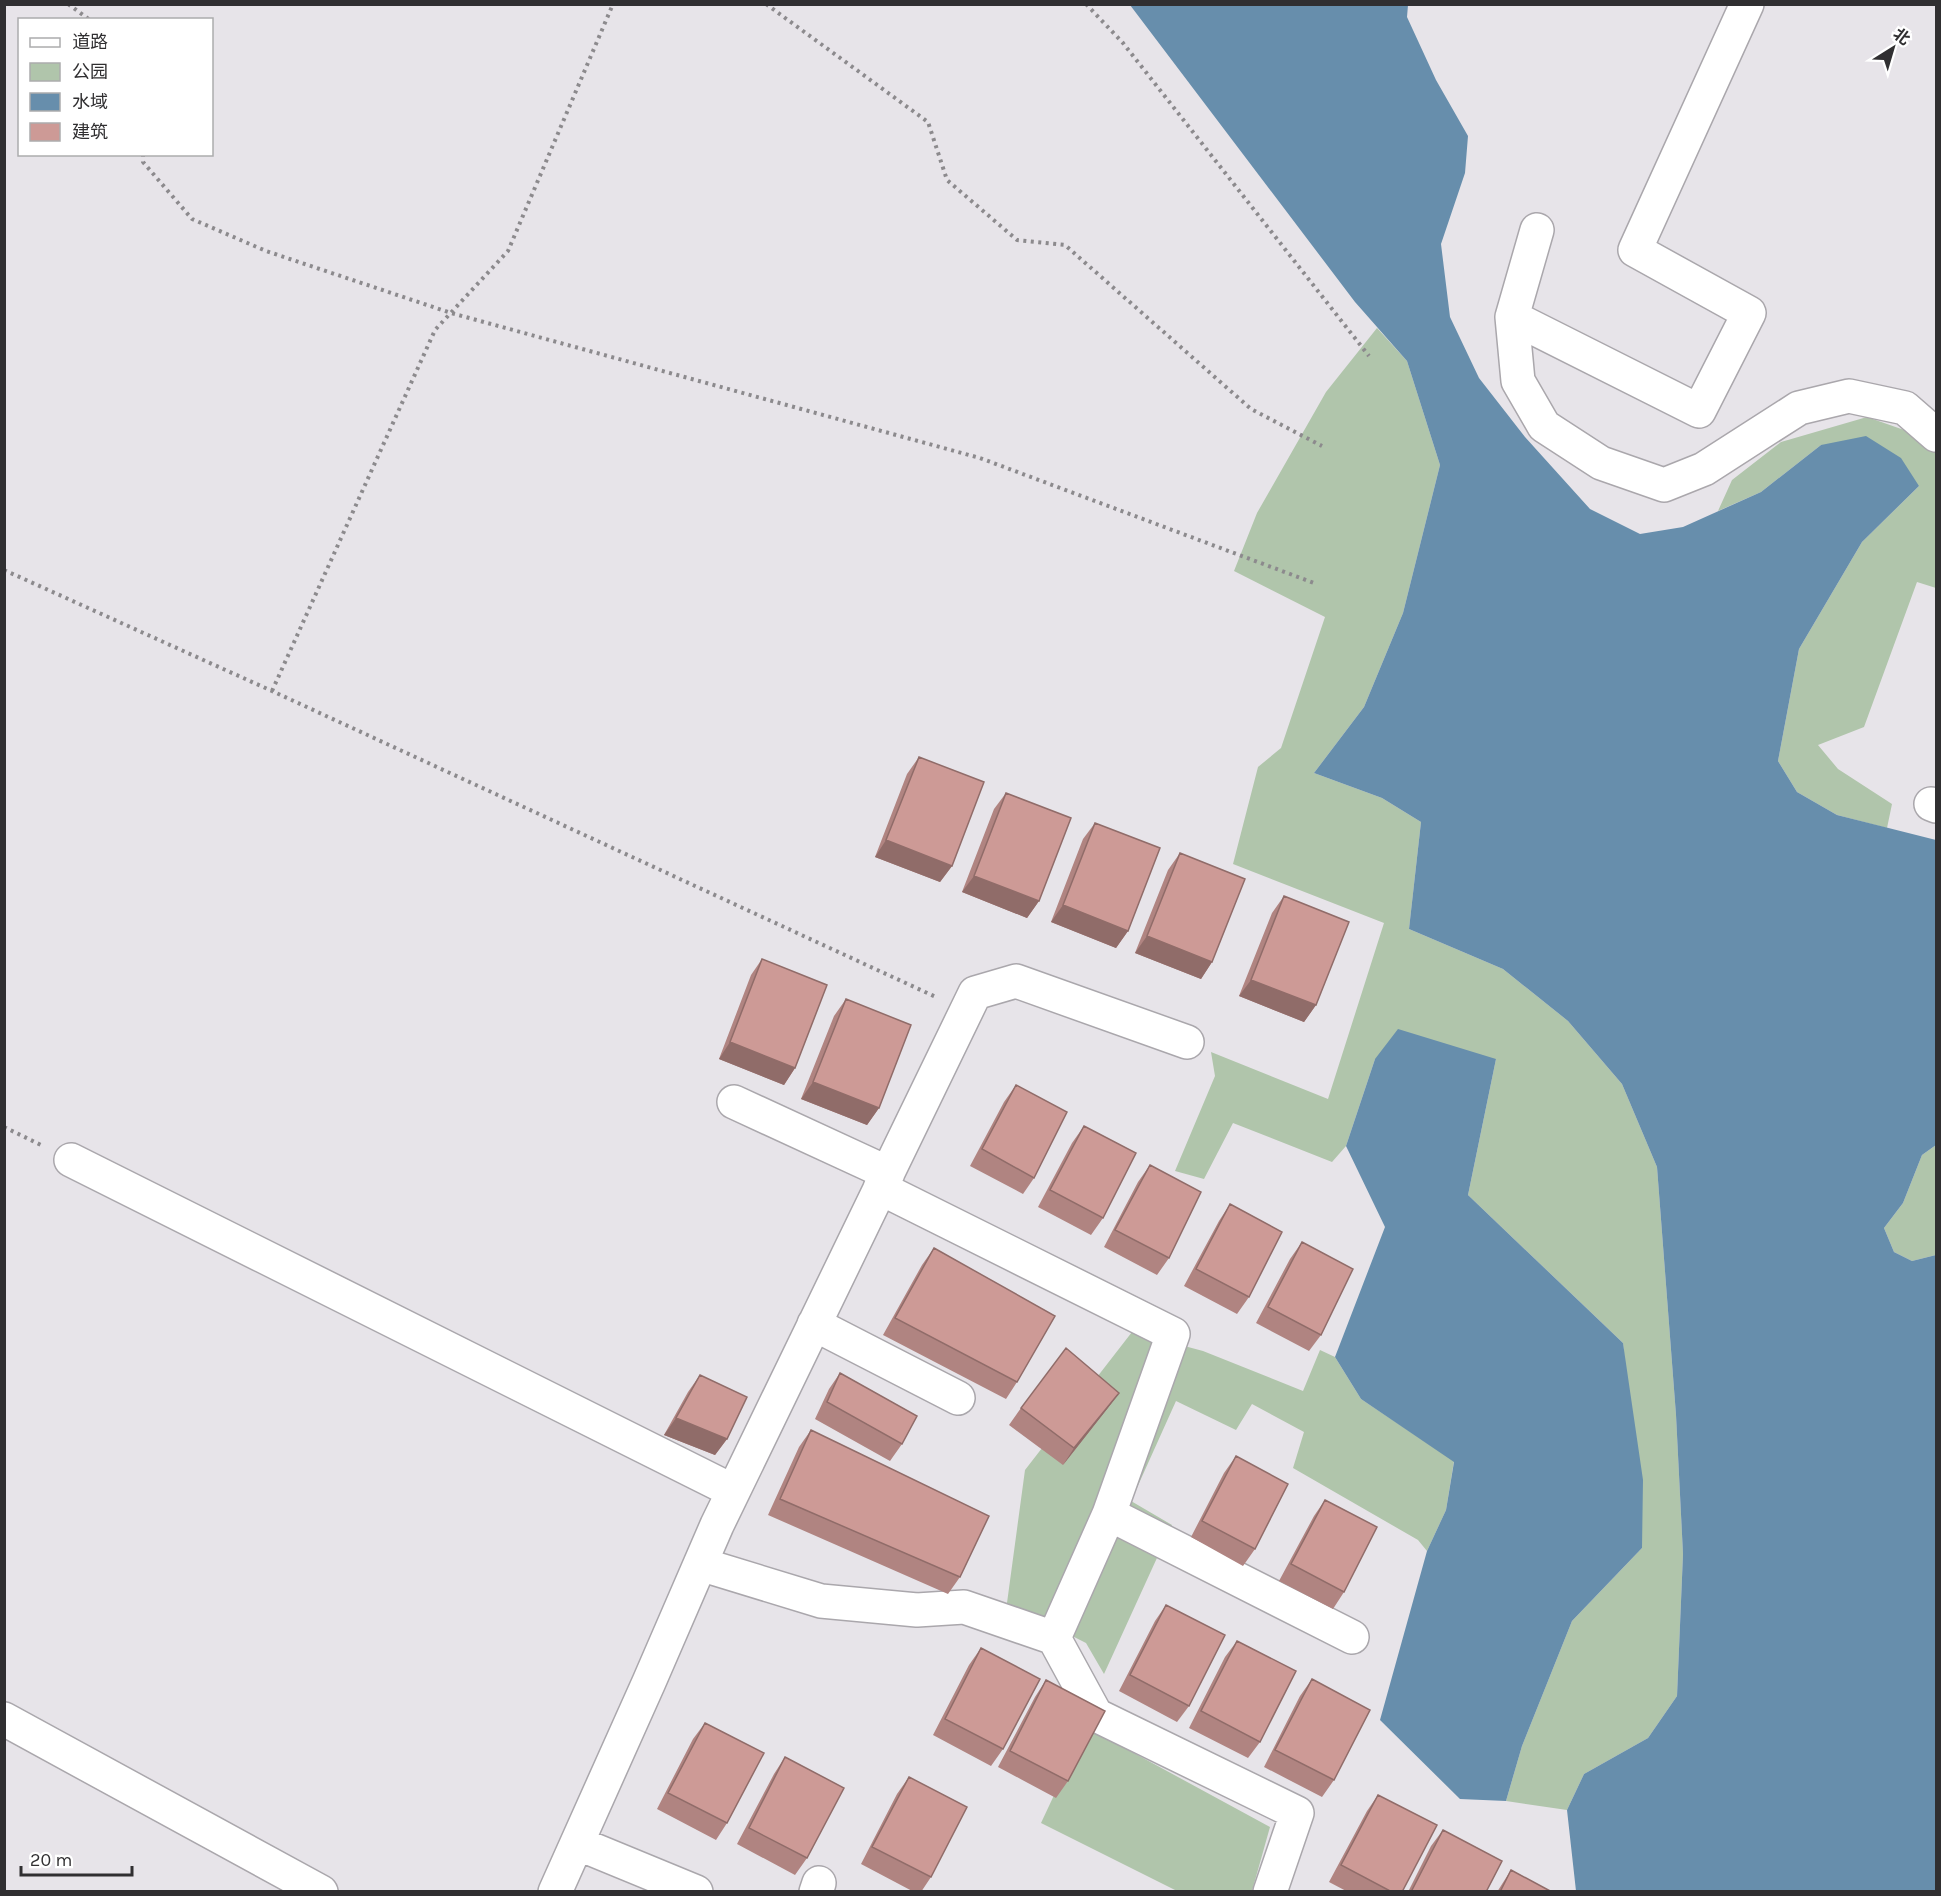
<svg xmlns="http://www.w3.org/2000/svg" width="1941" height="1896" viewBox="0 0 1941 1896" font-family="Karla,'Noto Sans SC',sans-serif">
<style>
.green{fill:#b0c5ab}
.water{fill:#678eac}
.lines{fill:none;stroke-linecap:round;stroke-linejoin:round}
.minor-casing{stroke:#aaa7ac;stroke-width:36}
.path{stroke:#8c8a8d;stroke-width:4;stroke-dasharray:3 4.5;stroke-linecap:butt}
.minor{stroke:#fff;stroke-width:33}
.wall{fill:#b08481}
.shaded-wall{fill:#906c69}
.building{fill:#cd9a96;stroke:#906c69;stroke-width:1.5}
</style>
<rect width="100%" height="100%" fill="#e7e4e9"/>
<!-- green -->
<path class="green" d="M1377,328L1407,361L1440,465L1403,613L1364,707L1314,773L1382,798L1421,822L1409,929L1503,969L1568,1021L1622,1084L1657,1167L1676,1415L1683,1554L1677,1696L1648,1738L1584,1774L1567,1810L1506,1801L1522,1746L1572,1621L1642,1548L1623,1343L1468,1195L1496,1059H1375L1346,1146L1332,1162L1233,1123L1204,1179L1175,1171L1215,1076L1211,1052L1328,1099L1384,923L1233,864L1258,767L1281,748L1325,617L1234,571L1257,513L1326,392Z
M1867,417L1907,431L1936,451V588L1917,582L1864,727L1818,745L1838,769L1892,804L1887,828L1837,815L1797,792L1778,761L1799,649L1862,542L1919,486L1821,445L1761,492L1718,511L1732,480L1781,442Z
M1936,1145V1255L1912,1261L1894,1252L1884,1228L1903,1203L1922,1155Z
M1132,1332L1203,1351L1303,1391L1320,1350L1335,1357L1361,1399L1454,1461L1446,1510L1427,1551L1418,1540L1293,1468L1304,1432L1252,1404L1236,1430L1176,1401L1131,1501L1172,1525L1104,1674L1086,1643L1007,1603L1025,1470Z
M1086,1727L1270,1827L1252,1891L1179,1892L1041,1823Z"/>
<!-- water -->
<path class="water" d="M1130,5H1408L1407,17L1436,80L1468,136L1465,173L1441,244L1450,317L1479,378L1525,437L1590,509L1640,534L1683,527L1761,492L1821,445L1866,436L1901,458L1919,486L1862,542L1799,649L1778,761L1797,792L1837,815L1936,840V1145L1922,1155L1903,1203L1884,1228L1894,1252L1912,1261L1936,1255V1891H1576L1567,1810L1584,1774L1648,1738L1677,1696L1683,1554L1676,1415L1657,1167L1622,1084L1568,1021L1503,969L1409,929L1421,822L1382,798L1314,773L1364,707L1403,613L1440,465L1407,361L1355,302Z
M1398,1029L1496,1059L1468,1195L1623,1343L1643,1480L1642,1548L1572,1621L1522,1746L1506,1801L1460,1799L1380,1720L1427,1551L1446,1510L1454,1462L1361,1399L1335,1357L1385,1227L1346,1146L1375,1059Z"/>
<g class="lines">
<defs>
<path id="minor" d="M1537,230L1512,317L1518,381L1544,426L1601,463L1664,485L1704,469L1799,408L1849,396L1905,408L1936,435
M1512,317L1699,411L1749,313L1635,250L1747,4
M1931,804L1936,806
M734,1102L888,1173
M71,1160L733,1491
M880,1188L1173,1334L1109,1514L1054,1638
M814,1324L958,1398
M1109,1514L1352,1637
M700,1564L821,1601L917,1610L964,1607L1054,1638L1096,1715L1297,1813L1270,1892
M4,1719L321,1892
M577,1843L696,1892
M555,1892L649,1682L717,1525L975,993L1016,981L1187,1042
M816,1892L819,1883"/>
</defs>
<!-- minor casing -->
<use href="#minor" class="minor-casing"/>
<!-- path -->
<path class="path" d="M68,4L90,20
M766,4L928,122L947,180L1017,240L1065,245L1251,409L1322,446
M1086,4L1123,43L1369,356
M143,154V162L192,219L266,251L451,313L980,458L1314,583
M4,570L272,691L936,997
M272,691L435,330L508,251L613,4
M4,1127L41,1145"/>
<!-- minor -->
<use href="#minor" class="minor"/>
</g>
<!-- wall -->
<path class="wall" d="M919,757L952,866L940,882L875,857L907,774Z
M1006,793L1039,901L1027,918L962,892L994,809Z
M1095,823L1128,931L1116,948L1051,922L1083,839Z
M1180,853L1212,962L1201,979L1135,953L1168,870Z
M1284,896L1316,1005L1304,1022L1239,996L1272,913Z
M762,959L795,1068L784,1085L719,1059L751,975Z
M846,999L879,1108L867,1125L801,1099L834,1016Z
M1016,1085L1034,1178L1023,1194L970,1166L1004,1102Z
M1084,1126L1103,1218L1091,1235L1038,1207L1072,1143Z
M1150,1165L1169,1258L1157,1275L1104,1247L1138,1182Z
M1230,1204L1249,1297L1237,1314L1184,1286L1219,1221Z
M1302,1242L1321,1335L1309,1351L1256,1323L1290,1259Z
M934,1248L1017,1382L1006,1399L883,1335L922,1265Z
M840,1373L902,1444L890,1461L815,1419L829,1389Z
M700,1375L727,1439L715,1455L664,1435L688,1392Z
M1119,1393L1107,1409L1063,1465L1009,1425L1021,1408Z
M811,1430L960,1577L948,1594L768,1515L799,1447Z
M1236,1456L1255,1549L1243,1566L1191,1537L1224,1473Z
M1325,1500L1344,1592L1333,1609L1279,1581L1314,1516Z
M1166,1605L1189,1706L1177,1722L1119,1691L1155,1621Z
M1237,1641L1260,1742L1248,1758L1189,1728L1225,1657Z
M981,1648L1003,1749L991,1766L933,1735L969,1665Z
M1312,1679L1334,1780L1322,1797L1264,1767L1300,1696Z
M1046,1680L1068,1781L1056,1798L998,1767L1035,1697Z
M705,1723L727,1823L716,1840L657,1809L693,1739Z
M785,1757L807,1858L795,1875L737,1844L774,1774Z
M909,1777L931,1877L921,1892H914L861,1864L897,1794Z
M1378,1795L1402,1892H1348L1329,1882L1367,1811Z
M1443,1830L1486,1892H1408L1431,1846Z
M1511,1870L1552,1892H1497Z"/>
<!-- shaded-wall -->
<path class="shaded-wall" d="M886,840L952,866L940,882L875,857Z
M974,876L1039,901L1027,918L962,892Z
M1063,905L1128,931L1116,948L1051,922Z
M1147,936L1212,962L1201,979L1135,953Z
M1251,980L1316,1005L1304,1022L1239,996Z
M730,1042L795,1068L784,1085L719,1059Z
M813,1082L879,1108L867,1125L801,1099Z
M1119,1393L1107,1409L1063,1465L1074,1448Z
M676,1418L727,1439L715,1455L664,1435Z"/>
<!-- building -->
<path class="building" d="M919,757L984,782L952,866L886,840Z
M1006,793L1071,818L1039,901L974,876Z
M1095,823L1160,848L1128,931L1063,905Z
M1180,853L1245,879L1212,962L1147,936Z
M1284,896L1349,922L1316,1005L1251,980Z
M762,959L827,985L795,1068L730,1042Z
M846,999L911,1025L879,1108L813,1082Z
M1016,1085L1067,1112L1034,1178L982,1149Z
M1084,1126L1136,1153L1103,1218L1050,1190Z
M1150,1165L1201,1192L1169,1258L1115,1230Z
M1230,1204L1282,1232L1249,1297L1196,1269Z
M1302,1242L1353,1269L1321,1335L1268,1307Z
M934,1248L1055,1316L1017,1382L895,1318Z
M1066,1348L1119,1393L1074,1448L1021,1408Z
M840,1373L917,1416L902,1444L827,1402Z
M700,1375L747,1397L727,1439L676,1418Z
M811,1430L989,1516L960,1577L780,1499Z
M1236,1456L1288,1484L1255,1549L1202,1521Z
M1325,1500L1377,1527L1344,1592L1291,1564Z
M1166,1605L1225,1635L1189,1706L1130,1675Z
M1237,1641L1296,1671L1260,1742L1201,1711Z
M981,1648L1040,1679L1003,1749L945,1719Z
M1312,1679L1370,1710L1334,1780L1275,1750Z
M1046,1680L1105,1711L1068,1781L1010,1751Z
M705,1723L764,1753L727,1823L668,1793Z
M785,1757L844,1788L807,1858L749,1828Z
M909,1777L967,1807L931,1877L872,1847Z
M1378,1795L1437,1825L1402,1892H1392L1341,1865Z
M1443,1830L1502,1861L1486,1892H1411Z
M1511,1870L1552,1892H1500Z"/>
<!-- border -->
<rect width="1941" height="1896" fill="none" stroke="#302f31" stroke-width="12"/>
<!-- legend -->
<rect x="18" y="18" width="195" height="138" fill="#ffffff" stroke="#acacad" stroke-width="1.5"/>
<rect x="30" y="38" width="30" height="9" fill="#ffffff" stroke="#acacad" stroke-width="1.5"/>
<text x="72" y="48" font-size="18" fill="#302f31">道路</text>
<rect x="30" y="63" width="30" height="18" fill="#b0c5ab" stroke="#acacad" stroke-width="1.5"/>
<text x="72" y="78" font-size="18" fill="#302f31">公园</text>
<rect x="30" y="93" width="30" height="18" fill="#678eac" stroke="#acacad" stroke-width="1.5"/>
<text x="72" y="108" font-size="18" fill="#302f31">水域</text>
<rect x="30" y="123" width="30" height="18" fill="#cd9a96" stroke="#acacad" stroke-width="1.5"/>
<text x="72" y="138" font-size="18" fill="#302f31">建筑</text>
<!-- north arrow -->
<g transform="translate(1893 48) rotate(37)" stroke="#ffffff" stroke-width="4.5" paint-order="stroke">
<path d="M0-4.5L10 22L0 15L-10 22Z" fill="#302f31"/>
<text y="-9" font-size="16" font-weight="bold" text-anchor="middle" fill="#302f31">北</text>
</g>
<!-- scale -->
<path d="M21 1866v9h111v-9" fill="none" stroke="#302f31" stroke-width="3"/>
<text x="30" y="1866" font-size="18" fill="#302f31" stroke="#ffffff" stroke-width="4.5" paint-order="stroke">20 m</text>
</svg>
